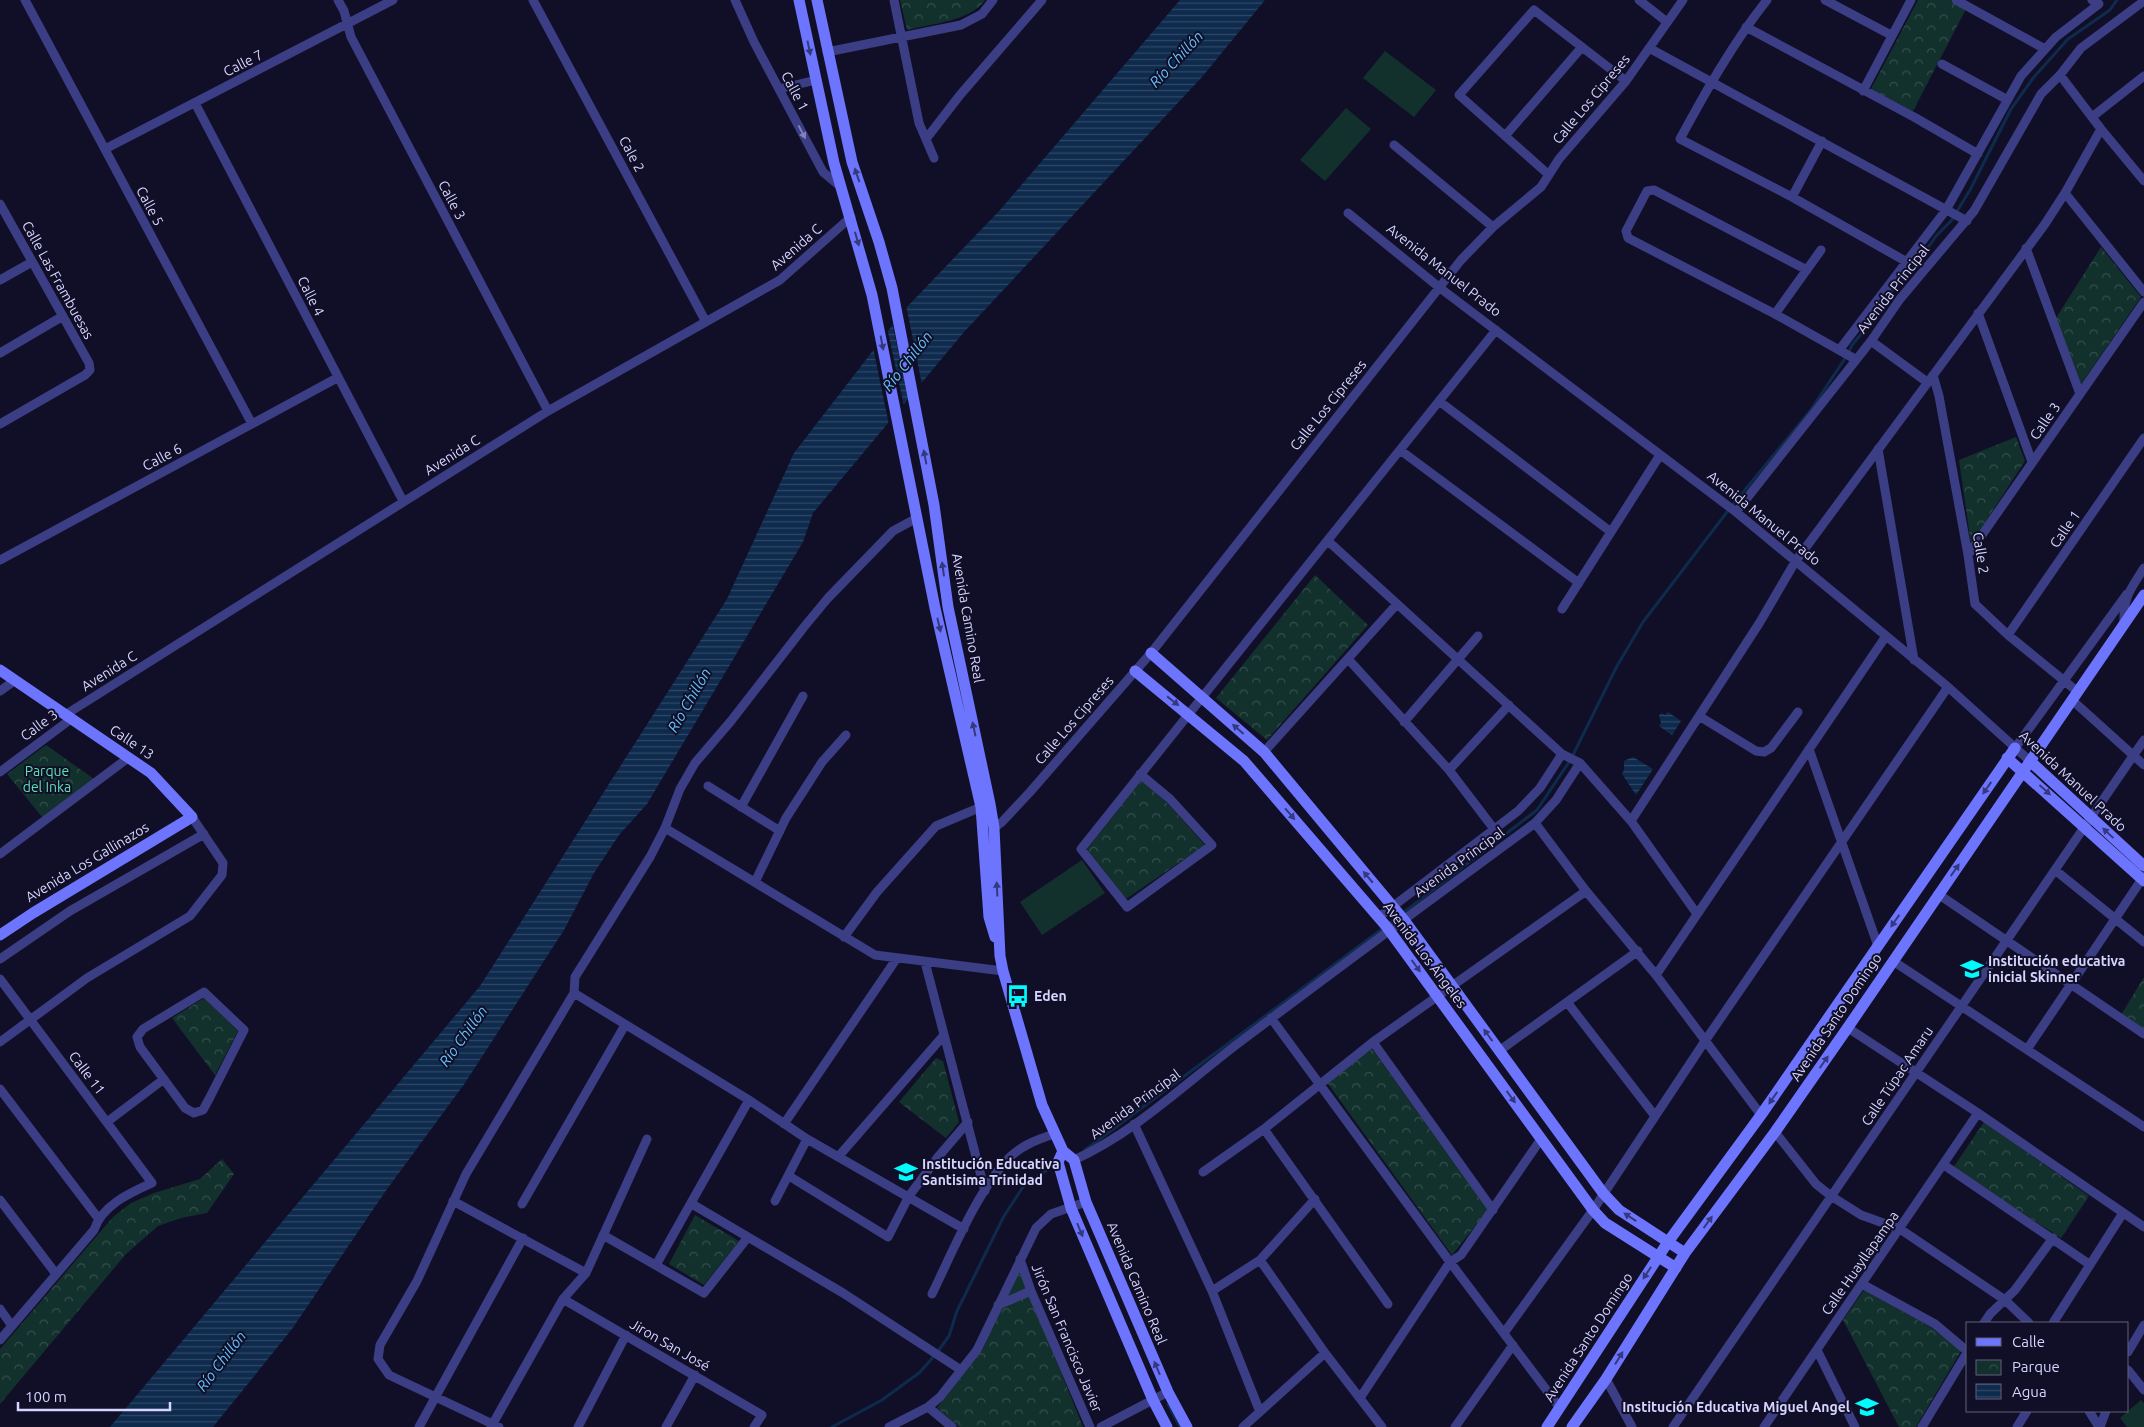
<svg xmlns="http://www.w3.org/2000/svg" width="2144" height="1427" viewBox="0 0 2144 1427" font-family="Ubuntu,sans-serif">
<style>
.park{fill:url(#park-crowns)}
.pitch{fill:#12312d}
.water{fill:url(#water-rules)}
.pier{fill:#110f27}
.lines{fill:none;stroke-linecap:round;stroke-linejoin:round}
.stream{stroke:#0e2a4c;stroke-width:3}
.street{stroke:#3b3e85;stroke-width:9}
.secondary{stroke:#6d75fe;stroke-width:11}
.oneway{fill:#36387d}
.oneway2{fill:#8182bc}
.labels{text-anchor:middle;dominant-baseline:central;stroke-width:4;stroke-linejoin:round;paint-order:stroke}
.street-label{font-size:14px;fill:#d6d5ff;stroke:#110f27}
.park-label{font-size:14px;fill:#60e0b5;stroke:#110f27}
.poi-label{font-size:14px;font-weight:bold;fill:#d6d5ff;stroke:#110f27;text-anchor:start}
.water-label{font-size:15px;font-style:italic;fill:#64c3fe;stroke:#110f27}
</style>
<defs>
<pattern id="park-crowns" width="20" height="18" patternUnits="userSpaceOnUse" patternTransform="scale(1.25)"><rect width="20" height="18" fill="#12312d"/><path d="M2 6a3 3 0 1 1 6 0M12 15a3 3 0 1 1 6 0" fill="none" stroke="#344e4c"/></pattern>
<pattern id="water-rules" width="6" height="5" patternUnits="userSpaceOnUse" patternTransform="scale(1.25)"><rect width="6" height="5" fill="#0e2a4c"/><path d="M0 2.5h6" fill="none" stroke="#304867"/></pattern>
</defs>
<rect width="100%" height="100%" fill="#110f27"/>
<!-- park -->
<path class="park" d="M900,0H985C971,21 930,24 907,30Z
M1918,0H1950L1966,9L1913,111L1871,89Z
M2101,247L2141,297L2081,384L2056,318Z
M2016,437L2025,461L1971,544L1959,460Z
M1315,575L1368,625L1267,740L1216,698Z
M46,745L94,779L42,817L7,774Z
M1142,780L1169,805L1205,845L1126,899L1087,849Z
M2144,977V1030L2121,1015Z
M204,998L238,1031L215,1075L172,1018Z
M1372,1049L1488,1210L1452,1255L1326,1081Z
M936,1058L943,1061L959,1122L946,1138L899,1102Z
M1984,1122L2089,1196L2061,1238L1953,1168Z
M222,1159L234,1174L207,1213L181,1218L158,1226L126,1254L0,1404V1349L113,1217L131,1203L154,1193L200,1179Z
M695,1215L739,1241L704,1285L669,1264Z
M1019,1267L1083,1427H959L937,1408L982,1351Z
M1864,1290L1932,1328L1961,1351L1916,1427H1899L1843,1320Z"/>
<!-- pitch -->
<path class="pitch" d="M1385,51L1436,90L1414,117L1363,78Z
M1346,108L1371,129L1325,181L1300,160Z
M1082,860L1105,893L1042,935L1020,902Z
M2141,1400L2144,1403V1427H2127L2120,1418Z"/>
<!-- water -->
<path class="water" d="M1180,0H1265L1202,77L964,332L813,513L803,542L647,804L619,835L594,873L564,930L465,1083L385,1192L292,1329L213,1427H110L480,986L727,599L794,453L905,309L1000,210Z
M1668,712L1681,721L1672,735L1659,726L1661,723L1659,715L1662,713L1665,715Z
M1633,757L1653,769L1636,795L1622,774L1624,770V761Z"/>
<!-- pier -->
<path class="pier" d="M906,305L922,385L909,401L892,322Z
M887,328L904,406L889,425L873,347Z"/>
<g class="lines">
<!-- stream -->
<path class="stream" d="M1085,1150L1386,926L1537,810L1571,759L1617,666L1643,622L1730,508L1810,411L1848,354L1852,345L1879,313L1891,292L1918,262L1936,236L1951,221L1970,190L2011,109L2034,77L2068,39L2110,10L2117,0
M1168,1404L1180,1427
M832,1427L882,1400L919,1373L936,1354L949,1336L957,1311L1004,1216L1023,1187L1057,1163"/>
<!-- street -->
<path class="street" d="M25,0L252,424
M338,0L344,11L351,37L548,411
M533,0L706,322
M735,0L754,42L823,172L841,187
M894,0L919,123L934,158
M1639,0L1667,22
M1767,0C1733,43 1706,91 1680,139L1792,197L1907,262
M1825,0L1891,35
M1956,0L2045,49
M1746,27L1914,117L1978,154
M1649,48L1967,221
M827,52L961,25L982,14L993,0
M1942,64L2006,99
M2060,75L2101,129L2144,181
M779,89L816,80
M1863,91L1911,0
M195,103L403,501
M2092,117L2144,76
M1505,136L1582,47
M926,139L960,95L1042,0
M1394,145L1493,227
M105,149L393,0
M1549,175L1459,95L1534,10L1626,81
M2065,193L2144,292
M1792,197L1822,141
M0,204L89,363L90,370L85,375L0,424
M1348,213L1440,288L1736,512L1948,687L2030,761
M2026,248L2080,394
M1807,270L1654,190L1647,191L1626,231L1628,238L1775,314L1855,359
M0,280L32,262
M1978,313L2032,462
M1775,314L1821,250
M1871,341L1927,382
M1840,349L1946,210L2021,76L2056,37L2099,4L2092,0
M0,353L63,316
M1933,375L1939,396L1968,555L1975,604L2008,635L2078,692
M1439,401L1611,532
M1878,449L1914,660
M1400,450L1579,583
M1736,512L1871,341L1900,299L1974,211L2041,94L2060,75L2081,48L2144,1
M1328,541L1562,754
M1968,555L2144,302
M0,560L337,378
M1562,609L1660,455
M2124,624C2123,597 2130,590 2144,568
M2008,635L2144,438
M1349,660L1449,770L1494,829
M0,691L14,681
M2072,700L2144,765
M65,715L548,411L780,280L851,217
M1699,716L1756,751L1764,752L1771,748L1798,712
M1404,722L1478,636
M2015,748L2127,594
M1809,749L1878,946
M1264,752L1397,604
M1449,770L1509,705
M0,772L71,719
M1140,774L1170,799L1212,845L1127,907L1081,849C1218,676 1358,503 1496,330
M708,786L780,831
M741,807L803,696
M1631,821L1760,622L1795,562L2045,224L2065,193L2101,129
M1535,823L1586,891L1656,975L1761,1115
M665,828L875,955L1003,971
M994,828L1002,822L1030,792L1151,653L1461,260L1493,227L1541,187L1559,159L1626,81L1683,0
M0,854L128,758
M2055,870L2144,942
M755,882L786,818L822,762L846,735
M1938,894L2144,1034
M1379,917L1518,811L1540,788L1562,754L1580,763L1631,821L1697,914
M844,937L877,892L936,826L981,807
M0,959L70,911L204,834
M1893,961L2144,1127
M925,962L985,1191
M1656,975L1886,636
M0,979L152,1183C130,1193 102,1205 94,1230L0,1340
M204,992L244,1030L209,1099L203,1110L194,1113L185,1108L140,1047L137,1037L143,1029Z
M574,993L749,1100L807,1139L964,1229
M1567,1002L1655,1116
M1271,1018L1450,1262L1560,1408
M1848,1028L1978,1113L2144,1227
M0,1042L87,978L190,916L222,875L223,863L192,817
M1373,1042L1493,1210
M2028,1048L2144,876
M1499,1051L1638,951
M0,1089L98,1218
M107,1122L164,1079
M784,1124L897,958
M1134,1124L1212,1291L1260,1412
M1264,1129L1388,1304
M1775,1132L1816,1184L1831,1196L1861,1215L1900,1229L2005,1300L2029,1323
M838,1157L944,1035
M1074,1160C1136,1132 1187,1082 1240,1042C1338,968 1437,895 1535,823L1556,800L1580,763
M1944,1165L2089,1264
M1203,1172L1264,1129L1373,1042L1586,891
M789,1176L888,1237L909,1196L938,1157L968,1122
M0,1200L56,1274
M453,1201L586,1273
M775,1201L807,1139
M522,1204L625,1025
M692,1204L843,1293L961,1370
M603,1235L704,1293L748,1237
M1020,1259L1031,1291L1090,1427
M1260,1260L1325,1353L1382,1427
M656,1265L749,1100
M1862,1284L1935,1324L1967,1351
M1212,1291L1260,1260L1315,1199
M932,1294C952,1253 978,1189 1010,1157C1022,1145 1039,1139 1054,1134
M563,1299L762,1415L754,1427
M998,1305L1031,1291
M0,1309L12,1326
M1984,1323L1990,1314L2015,1290L2053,1238
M2053,1323L2123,1213
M1504,1333L1593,1210L1705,1041L1948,687
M1817,1350L1855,1427
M2128,1352L2144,1325
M2128,1370L2144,1390
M1606,1379L1632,1427
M1360,1398L1450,1262L1461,1255L1541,1139
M928,1407L952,1427
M2089,1411L2099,1427
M419,1427L523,1238
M491,1427L563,1299L586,1273L647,1139
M499,1427L389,1375L378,1359L380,1345L417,1281L466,1174L574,993L575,977L650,857L665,828L680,789L695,763L731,721L804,627L828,598L893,531L917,518
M578,1427L626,1335
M666,1427L695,1375
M889,1427L928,1407L940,1397L977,1350L1036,1228L1051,1214L1086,1202
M1101,1427L1168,1392
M1243,1427L1325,1353
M1455,1427L1513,1345
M1673,1427L2144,740
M1764,1427L1978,1113
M1922,1427L1968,1351
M2017,1427L2027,1411
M2100,1427L2106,1411"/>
<!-- secondary -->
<path class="secondary" d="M799,0L834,163L872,295L935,608L981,807L989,917L995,937
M817,0L852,162L879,242L892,288L934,505L948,607L990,804L994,828L1000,956L1003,971L1042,1105L1063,1151L1074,1160L1086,1202L1168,1392L1187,1427
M1151,653L1264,752L1404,920L1603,1193L1619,1210L1685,1253
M0,670L151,773L192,817L33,913L0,935
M1135,671L1244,761L1386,926L1593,1210L1605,1223L1676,1268
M2007,758L2144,881
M2030,761L2144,866
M1063,1151L1058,1162L1071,1208L1153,1400L1167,1427
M1547,1427L1668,1242L1761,1115L2015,748
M1572,1427L1606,1379L1685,1253L1775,1132L1844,1033L2144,595"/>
</g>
<!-- one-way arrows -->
<defs><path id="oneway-solid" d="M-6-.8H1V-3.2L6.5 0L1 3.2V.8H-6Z" transform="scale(1.25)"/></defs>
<g class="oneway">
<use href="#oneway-solid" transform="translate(809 48) rotate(78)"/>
<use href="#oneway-solid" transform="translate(857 175) rotate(-109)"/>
<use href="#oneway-solid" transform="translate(857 239) rotate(74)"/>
<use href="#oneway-solid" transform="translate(882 343) rotate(79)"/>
<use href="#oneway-solid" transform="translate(925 457) rotate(-101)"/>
<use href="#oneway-solid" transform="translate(943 569) rotate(-98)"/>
<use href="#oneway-solid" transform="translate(939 625) rotate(77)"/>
<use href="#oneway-solid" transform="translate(1173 701) rotate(38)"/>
<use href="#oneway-solid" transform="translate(974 729) rotate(-102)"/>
<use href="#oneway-solid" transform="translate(1238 729) rotate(-139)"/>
<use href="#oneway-solid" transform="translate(1987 788) rotate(125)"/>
<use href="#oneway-solid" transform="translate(2045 790) rotate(42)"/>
<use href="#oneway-solid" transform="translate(1290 814) rotate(49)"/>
<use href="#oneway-solid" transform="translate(2108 833) rotate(-137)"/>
<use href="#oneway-solid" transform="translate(1955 870) rotate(-55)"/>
<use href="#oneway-solid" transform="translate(1368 877) rotate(-130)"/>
<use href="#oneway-solid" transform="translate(997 889) rotate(-93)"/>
<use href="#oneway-solid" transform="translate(1895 921) rotate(125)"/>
<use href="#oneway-solid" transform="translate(1416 966) rotate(54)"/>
<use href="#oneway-solid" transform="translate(1488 1035) rotate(-126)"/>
<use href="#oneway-solid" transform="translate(1824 1062) rotate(-55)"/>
<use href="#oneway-solid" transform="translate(1511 1097) rotate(54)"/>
<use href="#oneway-solid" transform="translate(1773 1098) rotate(125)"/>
<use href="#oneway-solid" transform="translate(1630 1217) rotate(-147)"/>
<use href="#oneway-solid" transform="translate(1708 1222) rotate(-54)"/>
<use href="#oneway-solid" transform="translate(1080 1230) rotate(67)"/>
<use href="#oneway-solid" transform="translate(1647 1273) rotate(123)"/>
<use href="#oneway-solid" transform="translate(1619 1358) rotate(-58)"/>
<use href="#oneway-solid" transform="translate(1157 1368) rotate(-113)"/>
</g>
<use class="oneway2" href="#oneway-solid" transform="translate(802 132) rotate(62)"/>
<!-- icons -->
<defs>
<symbol id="school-bare" viewBox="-9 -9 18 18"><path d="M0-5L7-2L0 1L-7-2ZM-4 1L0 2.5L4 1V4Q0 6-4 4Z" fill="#02fafe" stroke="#110f27" stroke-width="2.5" paint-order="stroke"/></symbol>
<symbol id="bus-bare" viewBox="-9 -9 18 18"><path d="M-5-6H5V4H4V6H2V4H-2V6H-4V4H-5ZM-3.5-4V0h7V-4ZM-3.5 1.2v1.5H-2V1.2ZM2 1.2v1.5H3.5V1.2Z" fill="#02fafe" stroke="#110f27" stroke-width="2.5" paint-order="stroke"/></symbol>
</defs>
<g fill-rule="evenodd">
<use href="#school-bare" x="1956" y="953" width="32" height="32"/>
<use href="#bus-bare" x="1002" y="980" width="32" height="32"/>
<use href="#school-bare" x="890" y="1156" width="32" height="32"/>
<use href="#school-bare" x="1851" y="1391" width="32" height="32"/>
</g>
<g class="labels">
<!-- street labels -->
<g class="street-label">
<text transform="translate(243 63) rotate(-27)">Calle 7</text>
<text transform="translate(795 91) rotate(62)">Calle 1</text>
<text transform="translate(1591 99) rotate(-50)">Calle Los Cipreses</text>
<text transform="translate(632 154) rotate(62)">Cale 2</text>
<text transform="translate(452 200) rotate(62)">Calle 3</text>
<text transform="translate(150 206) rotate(62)">Calle 5</text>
<text transform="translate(796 247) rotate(-41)">Avenida C</text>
<text transform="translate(1444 270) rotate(38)">Avenida Manuel Prado</text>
<text transform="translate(58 280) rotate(61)">Calle Las Frambuesas</text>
<text transform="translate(1893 289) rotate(-52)">Avenida Principal</text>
<text transform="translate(311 296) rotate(63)">Calle 4</text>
<text transform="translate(1328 405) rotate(-51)">Calle Los Cipreses</text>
<text transform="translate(2045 421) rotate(-55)">Calle 3</text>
<text transform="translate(452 455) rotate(-32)">Avenida C</text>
<text transform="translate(162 457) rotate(-28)">Calle 6</text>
<text transform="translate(1764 518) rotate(39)">Avenida Manuel Prado</text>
<text transform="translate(2065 529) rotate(-55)">Calle 1</text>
<text transform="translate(1981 553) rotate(81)">Calle 2</text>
<text transform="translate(968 618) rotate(80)">Avenida Camino Real</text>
<text transform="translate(109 671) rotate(-32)">Avenida C</text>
<text transform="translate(1074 720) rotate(-49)">Calle Los Cipreses</text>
<text transform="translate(39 725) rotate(-36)">Calle 3</text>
<text transform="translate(132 742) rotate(34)">Calle 13</text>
<text transform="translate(2073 781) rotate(43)">Avenida Manuel Prado</text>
<text transform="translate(87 862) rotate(-31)">Avenida Los Gallinazos</text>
<text transform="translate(1459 862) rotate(-36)">Avenida Principal</text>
<text transform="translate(1425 955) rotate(53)">Avenida Los Ángeles</text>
<text transform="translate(1836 1017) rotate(-56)">Avenida Santo Domingo</text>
<text transform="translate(87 1073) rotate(53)">Calle 11</text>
<text transform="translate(1897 1076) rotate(-56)">Calle Túpac Amaru</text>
<text transform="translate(1135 1104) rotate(-36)">Avenida Principal</text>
<text transform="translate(1860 1263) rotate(-55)">Calle Huayllapampa</text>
<text transform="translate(1137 1283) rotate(67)">Avenida Camino Real</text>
<text transform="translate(1588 1337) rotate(-57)">Avenida Santo Domingo</text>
<text transform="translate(1067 1338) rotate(67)">Jirón San Francisco Javier</text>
<text transform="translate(670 1345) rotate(30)">Jiron San José</text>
</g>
<!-- park labels -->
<g class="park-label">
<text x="47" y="771">Parque<tspan x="47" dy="16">del Inka</tspan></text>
</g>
<!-- poi labels -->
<g class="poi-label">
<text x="1988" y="961">Institución educativa<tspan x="1988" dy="16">inicial Skinner</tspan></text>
<text x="1034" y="996">Eden</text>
<text x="922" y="1164">Institución Educativa<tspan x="922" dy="16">Santisima Trinidad</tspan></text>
<text x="1850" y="1407" text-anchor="end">Institución Educativa Miguel Angel</text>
</g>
<!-- water labels -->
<g class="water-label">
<text transform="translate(1176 59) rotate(-47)">Río Chillón</text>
<text transform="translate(907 361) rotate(-52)">Río Chillón</text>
<text transform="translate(689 700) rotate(-60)">Río Chillón</text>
<text transform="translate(463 1036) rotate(-54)">Río Chillón</text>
<text transform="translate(221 1361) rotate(-53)">Río Chillón</text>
</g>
</g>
<!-- legend -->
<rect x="1966" y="1322" width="162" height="90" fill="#110f27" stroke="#605e7d"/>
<rect x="1976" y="1338" width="25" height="8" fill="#6d75fe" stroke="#605e7d"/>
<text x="2012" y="1347" font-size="15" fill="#d6d5ff">Calle</text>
<rect x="1976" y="1360" width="25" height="15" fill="url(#park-crowns)" stroke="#605e7d"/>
<text x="2012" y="1372" font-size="15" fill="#d6d5ff">Parque</text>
<rect x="1976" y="1384" width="25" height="15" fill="url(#water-rules)" stroke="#605e7d"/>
<text x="2012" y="1397" font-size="15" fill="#d6d5ff">Agua</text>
<!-- scale -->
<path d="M18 1402v8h152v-8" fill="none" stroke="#d6d5ff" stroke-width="2.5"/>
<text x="25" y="1402" font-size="15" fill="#d6d5ff" stroke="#110f27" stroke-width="4" paint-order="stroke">100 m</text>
</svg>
